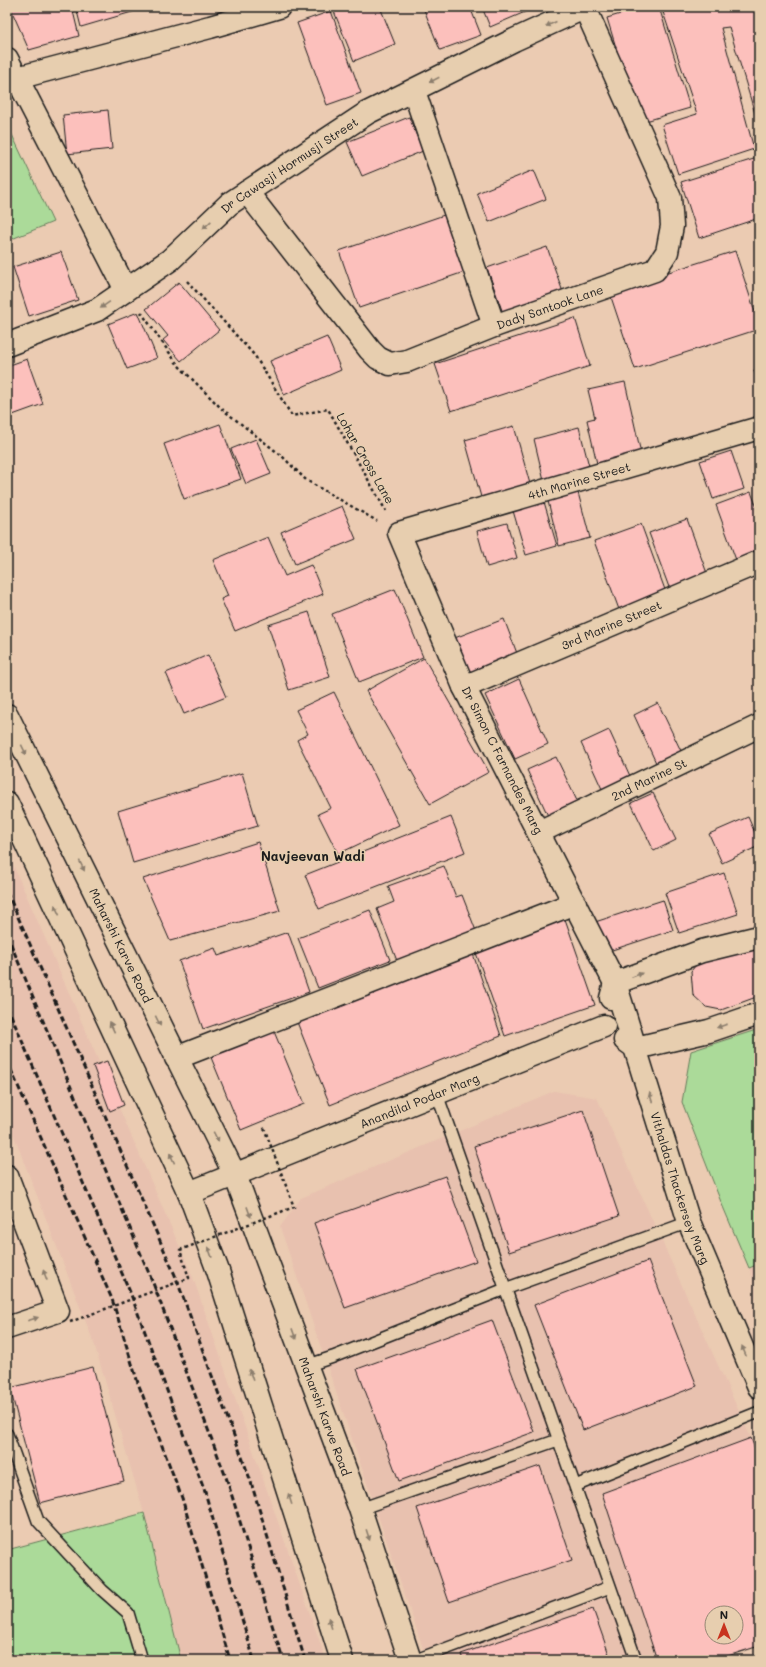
<svg xmlns="http://www.w3.org/2000/svg" width="766" height="1667" viewBox="0 0 766 1667" font-family="Mali,sans-serif">
<style>
.built{fill:#e8c1af}
.green{fill:#abda99;stroke:#647b5a}
.building{fill:#fcc0bc;stroke:#1c1c1c;fill-rule:evenodd}
.lines{fill:none;stroke-linecap:round;stroke-linejoin:round}
.lane-casing{stroke:#1c1c1c;stroke-width:14}
.street-casing{stroke:#1c1c1c;stroke-width:25}
.secondary-casing{stroke:#1c1c1c;stroke-width:25}
.path{stroke:#1c1c1c;stroke-width:2.5;stroke-dasharray:3 3;stroke-linecap:butt}
.lane{stroke:#e7ceaf;stroke-width:11}
.street{stroke:#e7ceaf;stroke-width:22}
.secondary{stroke:#e7ceaf;stroke-width:22}
.rail{stroke:#1c1c1c;stroke-width:3;stroke-dasharray:6 3;stroke-linecap:butt}
.path-bridge{stroke:#1c1c1c;stroke-width:2.5;stroke-dasharray:3 3;stroke-linecap:butt}
.oneway{fill:#8c7e6d}
.labels{text-anchor:middle;dominant-baseline:central;stroke-width:3;stroke-linejoin:round;paint-order:stroke}
.street-label{font-size:12px;fill:#1c1c1c;stroke:#e7ceaf}
.neighbourhood-label{font-size:13px;font-weight:bold;fill:#1c1c1c;stroke:#e7ceaf}
</style>
<rect width="100%" height="100%" fill="#ebcbb2"/>
<filter id="ink" filterUnits="userSpaceOnUse"><feTurbulence type="fractalNoise" baseFrequency=".025" numOctaves="2"/><feDisplacementMap in="SourceGraphic" scale="8" xChannelSelector="R" yChannelSelector="G"/><feConvolveMatrix kernelMatrix="1 2 1 2 8 2 1 2 1" color-interpolation-filters="sRGB"/></filter>
<g filter="url(#ink)">
<!-- built -->
<path class="built" d="M7,851L192,1275L326,1660H181L144,1513L94,1343L7,1118Z
M554,1091L597,1098L751,1438L602,1493L657,1660H427L280,1227L301,1198Z
M759,1264V1292L749,1268Z"/>
<!-- green -->
<path class="green" d="M7,124L53,222L7,241Z
M759,1029V1264L749,1268L721,1202L682,1102L691,1051Z
M144,1513L181,1660H7V1550Z"/>
<!-- building -->
<path class="building" d="M10,7H72L79,36L29,50Z
M76,7H149L81,27Z
M339,7H380L395,44L354,61L333,9Z
M423,7H470L481,35L440,50Z
M482,7H531L532,9L490,27Z
M644,7H659L690,108L639,123L607,18Z
M678,7H759V127L729,27L721,28L754,149L678,174L662,125L697,114L663,12Z
M331,11L361,93L327,105L297,23Z
M108,110L112,149L67,154L63,115Z
M409,117L423,151L362,176L347,142Z
M757,158L759,165V218L699,238L681,182Z
M534,170L546,199L489,222L477,193Z
M447,214L467,271L359,308L339,251Z
M547,247L564,295L504,316L487,268Z
M735,251L759,324V329L635,369L609,291Z
M61,252L78,300L29,316L13,267Z
M179,282L219,330L181,361L163,340L168,336L146,309Z
M138,312L157,358L127,369L108,324Z
M575,318L590,366L451,411L435,364Z
M327,337L341,370L284,395L270,361Z
M27,359L43,404L7,417V366Z
M759,368V385L754,370Z
M625,382L642,458L598,468L587,420L595,418L588,390Z
M220,424L241,479L184,499L164,444Z
M514,426L530,484L481,497L465,440Z
M579,427L590,470L544,481L534,439Z
M256,439L271,474L246,484L231,449Z
M731,451L744,489L713,499L700,461Z
M576,485L590,538L559,546L546,493Z
M751,492L759,513V552L736,560L716,505Z
M542,495L557,546L526,555L511,504Z
M342,506L356,539L295,564L281,532Z
M687,519L708,576L670,590L649,533Z
M507,523L517,558L487,567L477,531Z
M641,524L668,598L621,615L594,541Z
M268,537L285,576L311,565L323,594L235,631L221,599L228,596L213,560Z
M395,589L423,657L359,682L332,614Z
M309,612L330,677L289,690L268,625Z
M504,619L518,656L466,675L452,639Z
M208,655L226,697L184,714L166,673Z
M424,658L489,772L430,804L366,691Z
M519,679L548,744L515,759L485,695Z
M334,692L399,825L338,854L318,814L331,808L297,740L308,734L296,710Z
M658,703L682,753L657,765L634,715Z
M609,730L630,776L602,789L581,743Z
M556,757L579,805L549,818L527,770Z
M242,773L258,826L133,863L118,811Z
M653,793L676,840L654,851L631,803Z
M451,817L465,852L319,909L305,875Z
M748,817L759,842V846L722,863L709,834Z
M258,842L280,911L170,941L143,879Z
M444,866L456,897L462,895L478,936L399,966L377,909L394,902L388,886Z
M724,873L738,914L679,933L665,893Z
M663,900L673,930L603,953L592,923Z
M370,910L390,960L318,988L298,938Z
M565,919L595,1005L505,1036L475,950Z
M288,932L309,992L203,1029L179,961L215,948L218,956Z
M759,946V996L721,1010L706,1007L693,995L691,971L701,959Z
M472,951L501,1036L330,1105L295,1017Z
M273,1029L304,1104L241,1130L210,1055Z
M107,1061L124,1105L110,1111L93,1066Z
M583,1110L619,1216L509,1252L474,1146Z
M445,1176L476,1261L345,1308L314,1223Z
M648,1261L697,1386L583,1430L534,1305Z
M492,1320L534,1432L399,1481L357,1369Z
M93,1367L124,1481L40,1503L10,1388Z
M751,1438L759,1460V1646L715,1660H657L602,1493ZM712,1613H736V1637H712Z
M540,1466L572,1560L449,1602L417,1508Z
M593,1609L611,1660H463L461,1654Z"/>
<g class="lines">
<defs>
<path id="lane" d="M437,1094L636,1660
M306,1366L333,1357L505,1289L689,1222
M7,1434L38,1521L102,1590L128,1613L142,1660
M575,1486L759,1412
M360,1509L558,1440
M416,1660L610,1587"/>
<g id="street">
<path d="M17,78L210,27L279,7"/>
<path d="M414,91L494,326"/>
<path id="s1" d="M247,192L370,350L378,358L390,364L407,361L494,326L655,270L667,252L672,226L670,198L585,8"/>
<path id="s2" d="M464,687L759,562"/>
<path id="s3" d="M539,832L759,726"/>
<path id="s4" d="M615,983L464,687L399,533L759,428"/>
<path d="M176,1058L575,903"/>
</g>
<g id="secondary">
<path d="M7,59L126,290"/>
<path id="s5" d="M7,345L97,310L170,260L229,204L367,113L514,40L586,7"/>
<path id="s6" d="M7,715L235,1175L360,1509L410,1660"/>
<path d="M7,803L189,1193L218,1271L342,1660"/>
<path id="s7" d="M615,983L689,1222L759,1387"/>
<path d="M611,998L615,983L702,951L759,937"/>
<path d="M625,1040L636,1048L709,1031L759,1014"/>
<path d="M7,1176L58,1311L7,1328"/>
<path id="s8" d="M189,1193L604,1026"/>
</g>
</defs>
<!-- lane casing -->
<use href="#lane" class="lane-casing"/>
<!-- street casing -->
<use href="#street" class="street-casing"/>
<!-- secondary casing -->
<use href="#secondary" class="secondary-casing"/>
<!-- path -->
<path class="path" d="M187,281L255,356L292,416L328,409L386,511
M141,312L178,365L222,409L282,456L306,480L377,521"/>
<!-- lane -->
<use href="#lane" class="lane"/>
<!-- street -->
<use href="#street" class="street"/>
<!-- secondary -->
<use href="#secondary" class="secondary"/>
<!-- rail -->
<path class="rail" d="M7,892L175,1275L250,1479L305,1660
M7,935L153,1283L227,1480L283,1660
M7,1006L130,1292L205,1492L254,1660
M7,1061L112,1299L138,1383L182,1498L230,1660"/>
<!-- path-bridge -->
<path class="path-bridge" d="M70,1322L189,1278L180,1250L294,1207L263,1125"/>
</g>
<!-- one-way arrows -->
<defs><path id="oneway-solid" d="M-6-.8H1V-3.2L6.5 0L1 3.2V.8H-6Z"/></defs>
<g class="oneway">
<use href="#oneway-solid" transform="translate(551 24) rotate(155)"/>
<use href="#oneway-solid" transform="translate(434 80) rotate(153)"/>
<use href="#oneway-solid" transform="translate(207 225) rotate(136)"/>
<use href="#oneway-solid" transform="translate(105 305) rotate(145)"/>
<use href="#oneway-solid" transform="translate(24 750) rotate(64)"/>
<use href="#oneway-solid" transform="translate(82 866) rotate(64)"/>
<use href="#oneway-solid" transform="translate(57 910) rotate(-115)"/>
<use href="#oneway-solid" transform="translate(637 975) rotate(-21)"/>
<use href="#oneway-solid" transform="translate(158 1021) rotate(64)"/>
<use href="#oneway-solid" transform="translate(722 1026) rotate(161)"/>
<use href="#oneway-solid" transform="translate(112 1027) rotate(-115)"/>
<use href="#oneway-solid" transform="translate(651 1098) rotate(-107)"/>
<use href="#oneway-solid" transform="translate(216 1137) rotate(63)"/>
<use href="#oneway-solid" transform="translate(172 1158) rotate(-115)"/>
<use href="#oneway-solid" transform="translate(249 1212) rotate(70)"/>
<use href="#oneway-solid" transform="translate(210 1252) rotate(-110)"/>
<use href="#oneway-solid" transform="translate(45 1275) rotate(-111)"/>
<use href="#oneway-solid" transform="translate(33 1319) rotate(-18)"/>
<use href="#oneway-solid" transform="translate(294 1334) rotate(70)"/>
<use href="#oneway-solid" transform="translate(744 1351) rotate(-113)"/>
<use href="#oneway-solid" transform="translate(251 1375) rotate(-108)"/>
<use href="#oneway-solid" transform="translate(290 1499) rotate(-108)"/>
<use href="#oneway-solid" transform="translate(368 1535) rotate(72)"/>
<use href="#oneway-solid" transform="translate(330 1623) rotate(-108)"/>
</g>
</g>
<g class="labels">
<!-- street labels -->
<g class="street-label">
<text stroke="none"><textPath href="#s5" startOffset="338">Dr Cawasji Hormusji Street</textPath></text>
<text stroke="none"><textPath href="#s1" startOffset="395">Dady Santook Lane</textPath></text>
<text transform="translate(366 458) rotate(60)">Lohar Cross Lane</text>
<text stroke="none"><textPath href="#s4" startOffset="687">4th Marine Street</textPath></text>
<text stroke="none"><textPath href="#s2" startOffset="160">3rd Marine Street</textPath></text>
<text transform="translate(503 760) rotate(63)">Dr Simon C Farnandes Marg</text>
<text stroke="none"><textPath href="#s3" startOffset="122">2nd Marine St</textPath></text>
<text stroke="none"><textPath href="#s6" startOffset="257">Maharshi Karve Road</textPath></text>
<text stroke="none"><textPath href="#s8" startOffset="248">Anandilal Podar Marg</textPath></text>
<text stroke="none"><textPath href="#s7" startOffset="215">Vithaldas Thackersey Marg</textPath></text>
<text stroke="none"><textPath href="#s6" startOffset="771">Maharshi Karve Road</textPath></text>
</g>
<!-- neighbourhood labels -->
<g class="neighbourhood-label">
<text x="313" y="855">Navjeevan Wadi</text>
</g>
</g>
<!-- margin -->
<rect width="766" height="1667" fill="none" stroke="#e7ceaf" stroke-width="24"/>
<rect x="12" y="12" width="742" height="1643" fill="none" stroke="#1c1c1c" stroke-width="1.5" filter="url(#ink)"/>
<!-- north arrow -->
<g transform="translate(724 1625)"><circle r="19" fill="#e7ceaf" stroke="#968774"/>
<path d="M0-3L7 15L0 10L-7 15Z" fill="#c8321e"/>
<text y="-6" font-size="11" font-weight="bold" text-anchor="middle" fill="#1c1c1c">N</text>
</g>
</svg>
